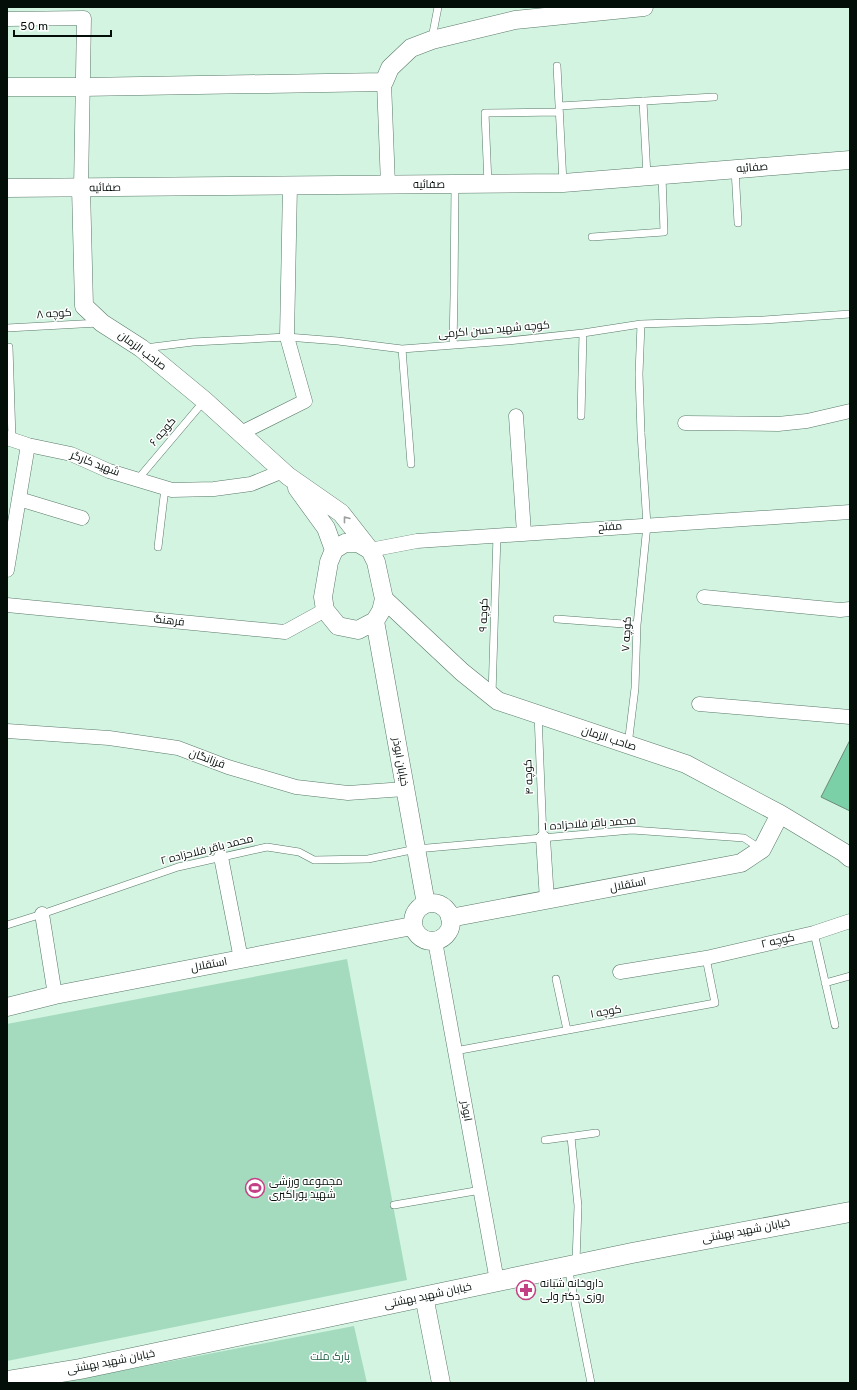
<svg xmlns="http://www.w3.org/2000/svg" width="857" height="1390" viewBox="0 0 857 1390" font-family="Overpass,Cairo,sans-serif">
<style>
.green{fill:#a4dbbe}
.building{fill:#7cd0a7;stroke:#6a8a78}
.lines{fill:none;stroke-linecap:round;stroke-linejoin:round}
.service-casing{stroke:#5a7969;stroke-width:8}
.minor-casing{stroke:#5a7969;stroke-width:15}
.tertiary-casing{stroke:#5a7969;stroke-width:19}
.secondary-casing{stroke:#5a7969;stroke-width:21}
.service{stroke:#fff;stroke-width:7}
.minor{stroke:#fff;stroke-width:14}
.tertiary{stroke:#fff;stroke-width:18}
.secondary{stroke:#fff;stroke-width:20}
.oneway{stroke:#9b9f9d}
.labels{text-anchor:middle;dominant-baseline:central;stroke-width:3;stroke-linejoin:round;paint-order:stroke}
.street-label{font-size:11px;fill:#040e09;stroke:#fff}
.poi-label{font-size:11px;fill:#040e09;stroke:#fff;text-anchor:start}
.park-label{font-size:11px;fill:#215f44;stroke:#fff}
</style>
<rect width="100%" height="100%" fill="#d2f4e1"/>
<!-- green -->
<path class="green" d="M347,959L407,1280L7,1361V1024Z
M354,1326L367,1383H58Z"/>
<!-- building -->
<path class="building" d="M850,740V811L821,797Z"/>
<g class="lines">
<defs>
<path id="service" d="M432,38L438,7
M557,66L563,183
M643,101L647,176
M559,106L714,97
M735,169L738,223
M488,184L485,113L559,112
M592,237L664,232L662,176
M7,328L99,323
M453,345L454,296L455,185
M9,347L12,439
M145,348L193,342L287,337L338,341L402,349L507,341L583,333L641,324L764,320L850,314
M402,349L411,464
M581,416L583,333
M138,479L204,401
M158,547L165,488
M557,619L637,625
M492,695L497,535
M538,714L543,838
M628,745L635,688L637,625L647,525L641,433L639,374L641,324
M7,925L42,914L178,867L267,847L299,852L314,860L368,859L416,849L632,830L744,838L761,849
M814,933L835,1025
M556,979L567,1030
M825,983L850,976
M455,1051L715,1003L706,958
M571,1137L578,1206L576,1262
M545,1140L596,1133
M394,1205L481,1190
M568,1267L591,1383"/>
<path id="minor" d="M7,19L84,18L81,188
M384,82L388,185
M516,416L524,533
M685,423L778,424L807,421L850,411
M241,433L305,401L287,337L290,186
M7,438L28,445
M19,499L82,518
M370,550L417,541L850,512
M7,570L28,445L71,454L109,471L172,490L214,489L251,484L283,471
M704,597L840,610L850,609
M7,605L285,632L325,610
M699,704L850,717
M7,731L109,738L178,748L228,767L296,787L348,793L405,789
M543,838L547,900
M221,857L241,959
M42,914L55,995
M435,941L497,1281
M620,972L706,958L814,933L850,921"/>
<path id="tertiary" d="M7,87H82L384,82L390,68L411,48L432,40L515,20L644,7
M7,188L563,183L850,160
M81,188L84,306L102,323L141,348L204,400L288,476L341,513L370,550
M297,488L326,528L334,550
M345,543H358L370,550L376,562L384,599L381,611L375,621L358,630L338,626L325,610L323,597L329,562L334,550Z
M384,599L462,672L498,701L686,764L780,814L843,852L850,858
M375,621L426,904
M413 922a19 19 0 1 1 38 0a19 19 0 1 1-38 0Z
M450,918L741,863L762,849L780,814
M7,1007L55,995L412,926
M424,1296L441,1383"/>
<path id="secondary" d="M7,1381L80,1369L632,1253L850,1212"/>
</defs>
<!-- service casing -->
<use href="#service" class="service-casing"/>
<!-- minor casing -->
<use href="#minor" class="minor-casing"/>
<!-- tertiary casing -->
<use href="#tertiary" class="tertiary-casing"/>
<!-- secondary casing -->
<use href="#secondary" class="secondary-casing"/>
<!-- service -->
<use href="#service" class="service"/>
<!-- minor -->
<use href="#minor" class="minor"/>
<!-- tertiary -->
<use href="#tertiary" class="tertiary"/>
<!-- secondary -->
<use href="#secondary" class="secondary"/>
</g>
<!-- one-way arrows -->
<defs><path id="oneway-chevron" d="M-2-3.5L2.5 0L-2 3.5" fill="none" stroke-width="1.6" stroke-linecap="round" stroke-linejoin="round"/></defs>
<use class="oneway" href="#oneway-chevron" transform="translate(346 519) rotate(-128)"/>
<!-- icons -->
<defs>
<symbol id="stadium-ring" viewBox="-11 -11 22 22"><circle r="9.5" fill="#fff" stroke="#c44085" stroke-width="1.5"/><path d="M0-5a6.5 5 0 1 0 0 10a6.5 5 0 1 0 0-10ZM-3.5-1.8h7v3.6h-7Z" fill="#c44085"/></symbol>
<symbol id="pharmacy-ring" viewBox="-11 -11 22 22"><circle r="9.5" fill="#fff" stroke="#c44085" stroke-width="1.5"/><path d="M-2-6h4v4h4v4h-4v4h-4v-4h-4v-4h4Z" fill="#c44085"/></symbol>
</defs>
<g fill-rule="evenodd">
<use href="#stadium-ring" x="244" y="1177" width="22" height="22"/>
<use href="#pharmacy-ring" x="515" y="1279" width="22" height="22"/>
</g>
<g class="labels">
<!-- street labels -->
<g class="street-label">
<text transform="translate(752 168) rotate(-5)">صفائیه</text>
<text x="429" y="185">صفائیه</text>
<text transform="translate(105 188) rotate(-1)">صفائیه</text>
<text transform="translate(54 314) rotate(-4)">کوچه ۸</text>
<text transform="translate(494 330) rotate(-5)">کوچه شهید حسن اکرمی</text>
<text transform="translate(142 351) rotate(37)">صاحب الزمان</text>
<text transform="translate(163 432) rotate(-50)">کوچه ۶</text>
<text transform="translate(95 464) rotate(21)">شهید کارگر</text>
<text transform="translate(610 527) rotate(-4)">مفتح</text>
<text transform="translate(484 615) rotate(-88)">کوچه ۹</text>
<text transform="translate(169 621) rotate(6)">فرهنگ</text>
<text transform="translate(627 634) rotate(-87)">کوچه ۷</text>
<text transform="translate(609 739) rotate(18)">صاحب الزمان</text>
<text transform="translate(207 759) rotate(20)">فرزانگان</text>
<text transform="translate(400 762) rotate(80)">خیابان ابوذر</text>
<text transform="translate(529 777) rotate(-93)">کوچه ۴</text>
<text transform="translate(590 824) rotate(-4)">محمد باقر فلاحزاده ۱</text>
<text transform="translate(207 850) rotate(-14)">محمد باقر فلاحزاده ۲</text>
<text transform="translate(628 885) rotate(-11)">استقلال</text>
<text transform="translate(778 941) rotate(-13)">کوچه ۲</text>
<text transform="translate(209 965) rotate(-11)">استقلال</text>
<text transform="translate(606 1012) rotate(-10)">کوچه ۱</text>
<text transform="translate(466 1111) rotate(80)">ابوذر</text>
<text transform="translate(746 1231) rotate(-11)">خیابان شهید بهشتی</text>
<text transform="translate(428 1296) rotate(-12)">خیابان شهید بهشتی</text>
<text transform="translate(111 1362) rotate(-11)">خیابان شهید بهشتی</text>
</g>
<!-- poi labels -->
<g class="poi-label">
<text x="269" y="1182">مجموعه ورزشی<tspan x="269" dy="13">شهید پوراکبری</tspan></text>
<text x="540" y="1284">داروخانه شبانه<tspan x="540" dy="13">روزی دکتر ولی</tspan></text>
</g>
<!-- park labels -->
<g class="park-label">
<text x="330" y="1357">پارک ملت</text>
</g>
</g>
<!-- border -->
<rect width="857" height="1390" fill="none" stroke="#040e09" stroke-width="16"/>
<!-- scale -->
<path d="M14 30v6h97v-6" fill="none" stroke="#040e09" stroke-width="2"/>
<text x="20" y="30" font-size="12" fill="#040e09" stroke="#ffffff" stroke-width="3" paint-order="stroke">50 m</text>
</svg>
